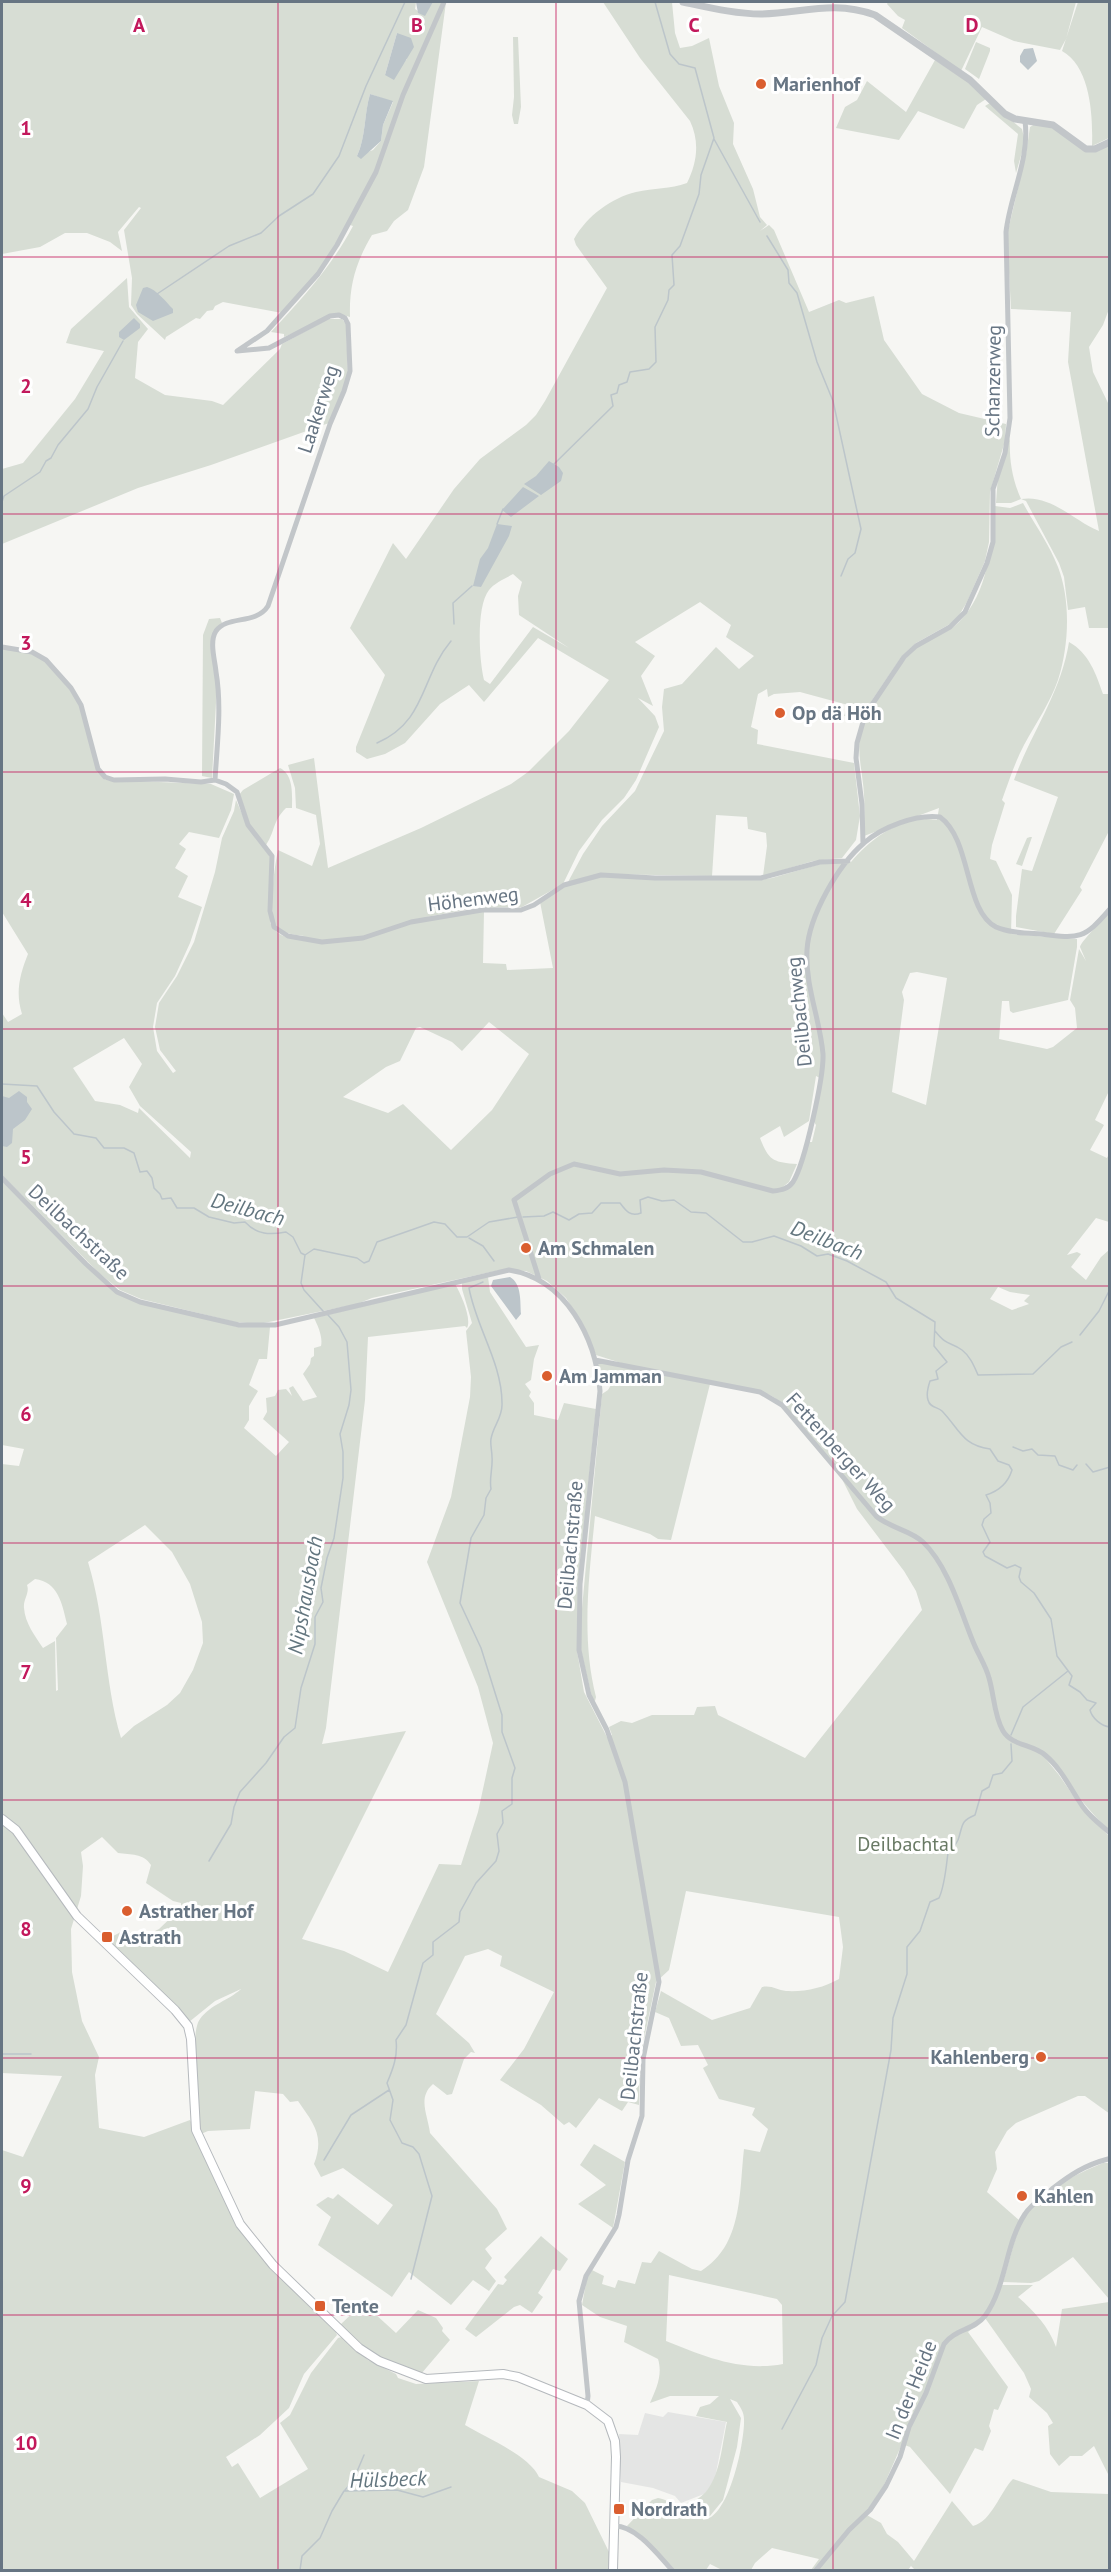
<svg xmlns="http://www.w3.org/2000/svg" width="1111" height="2572" viewBox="0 0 1111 2572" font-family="'PT Sans',sans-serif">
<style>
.built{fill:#e4e5e4}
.green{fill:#d7ddd4;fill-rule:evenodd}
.water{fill:#bcc5ca}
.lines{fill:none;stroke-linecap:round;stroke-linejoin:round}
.stream{stroke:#bcc5ca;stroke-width:1.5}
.secondary-casing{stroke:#b5b9bd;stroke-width:10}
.minor{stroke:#c2c6c9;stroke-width:5}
.tertiary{stroke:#c2c6c9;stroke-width:7}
.secondary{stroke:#fff;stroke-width:8}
.grid{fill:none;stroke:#c2185b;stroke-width:1.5;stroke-opacity:0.55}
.poi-dot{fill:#da5e2f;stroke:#fff;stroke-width:2}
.labels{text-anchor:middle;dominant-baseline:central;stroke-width:6;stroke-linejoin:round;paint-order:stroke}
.poi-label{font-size:20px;font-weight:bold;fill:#677583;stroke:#fff;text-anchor:start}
.street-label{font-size:20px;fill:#677583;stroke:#fff}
.park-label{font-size:20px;fill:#697a65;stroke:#fff}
.water-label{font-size:21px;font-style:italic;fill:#63767f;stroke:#fff}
.grid-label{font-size:20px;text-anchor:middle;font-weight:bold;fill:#c2185b;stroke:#fff;stroke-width:6;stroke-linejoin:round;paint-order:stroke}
</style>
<rect width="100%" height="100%" fill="#f6f6f3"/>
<!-- built -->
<path class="built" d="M668,2412L726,2422L714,2483L704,2494L681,2503L675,2496L653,2488L621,2482L619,2434L638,2435L645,2413L663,2417Z"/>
<!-- green -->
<path class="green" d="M2,2H416L415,9L424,15L433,2H446L424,167L408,210L394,221L387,231L372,235C356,262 349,285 350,317L340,314L284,337V334L271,332C301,300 332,266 353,226L347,224L317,275L282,313L223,302L215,306L213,310L207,311L200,319L196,318L166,337L165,340L137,314L131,305L132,278L124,230L141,208L139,207L118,232L122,251L110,242L87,233H65L40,247L2,254ZM397,33L407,59L398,70L385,75ZM370,94L393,102L383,125L381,141L373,150L357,156C366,137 364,115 370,94Z
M603,2H672L675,33L680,48L692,46L709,38L719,86L734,123L733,144L753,189L760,217L767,225L760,231L769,225L774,230L809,312L839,300L846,303L874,296L884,340L922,394L959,413L1006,424L1005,441L990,492L989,542L985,561L967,602L958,617L950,624L916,643L902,656L860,718L844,716L848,705L800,692L774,694L768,697L767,689L758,694L751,727L758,730L757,744L854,763L860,816L856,840L842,858L813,861L763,876L767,846L766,833L748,829L747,817L716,815L712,876L600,874L568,882L583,854L602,826L635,791L664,731L662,707L664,689L682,684L716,647L739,669L754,656L726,637L731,625L700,602L635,642L655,656L641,676L653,706L638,698L655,716L659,727L636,780L624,798L602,820L579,851L563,884L522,907L476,908L426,917L484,911L483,963L506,964L507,970L553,968L540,902L565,886L600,876L758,880L772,878L824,863L851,862C871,838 904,814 937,820L939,808L864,836C864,823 865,809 864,795C863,770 853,743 865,719C874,701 901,661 916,648C929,638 947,634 959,622C989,592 991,545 995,506L1010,508L1023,503C1035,525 1049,544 1058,567C1071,601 1069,646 1058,680C1050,703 1036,723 1024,745C1015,762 1009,781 1002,800L1005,803L992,845L990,859L996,861L1012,895L1011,934L1077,939V947L1068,1000L1013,1013L1010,1011L1009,1001H1002L999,1039L1047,1049L1053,1047L1077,1028L1075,1008L1070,1000L1079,949L1086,961L1080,947C1082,940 1103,920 1109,912V1091L1095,1120L1104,1125L1090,1150L1107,1158L1109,1154V1222L1096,1218L1067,1255L1077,1252L1081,1254L1071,1267L1086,1280L1101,1257L1109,1250V1830C1085,1808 1068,1781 1045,1758L1059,1775L1083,1810L1109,1836L1110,2114L1085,2096H1078L1016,2123L1007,2131L995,2152L997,2169L987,2192L1019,2220L1002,2285H1033L1018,2297C1034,2311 1049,2327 1056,2347L1062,2309L1109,2302V2476L1094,2446L1082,2456H1070L1059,2466L1050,2454L1048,2426L1053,2423L1047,2413L1029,2397L1031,2389L1024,2373L985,2318L968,2332L1008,2387L998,2410L994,2409L989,2426L991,2431L983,2451L975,2448L950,2494L910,2447L902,2444L884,2485L865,2514L881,2523L887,2534L898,2542L914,2561L952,2501L973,2526C992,2521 1000,2492 1013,2479L1051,2492L1109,2494V2570H915L911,2566L908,2570H811L819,2559L772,2548L755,2563L751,2570H722L710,2564L706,2570H674L627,2526L652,2500L658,2498C664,2499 673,2504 680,2504C720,2502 720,2452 727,2422L696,2416L700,2407L710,2404L719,2396H670L650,2403C656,2389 663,2375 658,2359L624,2342L627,2326L600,2317L582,2305L587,2278L592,2270L604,2276L602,2284L615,2288L618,2280L635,2284L642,2262L651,2263L659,2251L692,2269L701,2271C743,2245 739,2193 744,2149L760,2152L768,2129L752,2115L755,2108L719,2099L703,2068L708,2065L698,2045L681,2046L669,2018L655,2012L661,1991L712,2020L750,2008L762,1987C772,1985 777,1990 786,1991C805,1992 823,1988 839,1979L843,1947L839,1917L686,1891L669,1970L656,1982L640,2058L639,2105L628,2102L622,2111L599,2098L576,2128L569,2122L564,2125L541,2105L500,2080L524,2049L554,1992L500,1966L502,1956L488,1949L465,1956L436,2014L469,2043L475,2053L471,2052L464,2059L452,2094L447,2095L433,2084C417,2098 428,2115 430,2133L497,2209L507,2229L485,2249L492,2258L485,2268L496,2281L489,2291L473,2280L451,2305L409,2272L392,2297L318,2245L331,2217L316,2205L328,2197L333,2199L338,2194L378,2225L393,2205L343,2168L321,2177L314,2164C325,2135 313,2123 298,2101L290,2102L283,2094L255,2091L250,2129L208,2131L201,2134C197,2114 189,2033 200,2019C211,2004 228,2001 241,1989L215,2001L189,2022L178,2008L106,1940L128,1928L135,1941L159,1929L181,1908V1903L173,1901L146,1883L151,1865C143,1853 131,1855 118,1853L102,1837L81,1852L83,1866L81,1896L71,1929L72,1972L82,2021L99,2057L95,2075L99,2128L144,2137L190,2120L231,2210L272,2269L335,2330L337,2335L304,2374L289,2408L260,2435L226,2457L232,2467L238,2463L260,2498L308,2469L280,2423L290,2415L311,2373L338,2338L342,2337L368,2360L396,2374L398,2378L416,2384L479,2381L465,2425C485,2437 530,2456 539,2477L572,2491L585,2503L609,2552V2570H2V2150L23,2157L62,2076L2,2073V1464L19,1466L24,1449L2,1445V1181L117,1294L238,1327H270L267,1359H259L249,1385L258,1391L249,1406V1420L244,1428L276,1456L289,1442L263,1419L267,1412L266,1398L275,1396L278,1390L286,1389L292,1396L289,1388L293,1386L303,1401L317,1397L303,1374L310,1364L311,1358L314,1356V1348L321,1346C323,1337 318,1326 314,1318L455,1284C461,1294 472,1319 467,1328L465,1326L368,1337L365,1400L326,1728L322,1744L406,1731L302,1939L344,1951L388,1972L439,1864L461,1865L478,1812L493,1743L478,1687L427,1562L451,1497L470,1397L471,1377L466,1331L472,1323L462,1289V1282L488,1277L490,1292L526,1347L539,1345L534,1359L531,1380L525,1384L531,1392L529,1396L534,1403V1415L558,1420L564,1403L596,1409L578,1584L577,1651L584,1692L607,1737L612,1735L609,1727L621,1721L632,1723L652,1715H694L697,1707L715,1706L718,1715L805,1758L922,1610L916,1591L904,1571L857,1509L835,1465L775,1398L768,1394L710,1384L671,1540L658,1539L650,1534L595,1516C589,1577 581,1638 596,1697L595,1701L592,1698L581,1650V1619L602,1394L608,1390L614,1380L612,1375L606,1382H602L598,1365L600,1362L621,1363L596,1355L585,1329L566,1298L547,1281L526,1271L500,1270L372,1298L357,1304L259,1324L235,1322L141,1299L120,1290L99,1273L2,1175V1013L8,1022L22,1014C15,992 20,974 28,954L2,912V648L31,653L45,661L69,689L80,705L97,772L106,780L211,784L234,794L231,810L219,838L189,832L179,844L186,849L175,868L188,876L178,897L202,907L190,943L175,976L157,1003L153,1027L157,1051L173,1073L176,1071L160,1050L155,1027L159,1003L177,976L194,942L215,872L222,838L234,811L236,800L247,825L270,857V923C278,938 289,939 304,936C295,935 285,934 277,927C267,916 275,864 278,850L312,866L320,844L316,815L296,808L295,788L288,765L314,758L328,868L421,828L511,784L528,772L569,731L609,680L538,638L484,702L469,685L440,704L405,743L385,754L367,759L356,752V747L385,675L350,628L393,543L406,559L454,489L480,459L526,425L536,415L545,401L607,288L576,245L574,239C587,216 611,198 636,192C654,188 670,189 687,183C697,163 700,142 690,121L640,58ZM513,574L522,582L518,596L519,615L569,648L533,627L490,684L484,680C479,660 476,606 489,590C494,583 506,578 513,574ZM917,972L947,978L926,1105L892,1092L904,1000L902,992L910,973ZM489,1022L529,1054L492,1110L451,1150L403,1104L388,1113L343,1097L386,1067L400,1061L416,1028L420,1027L452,1042L462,1051ZM124,1038L142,1064L129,1087L140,1106L191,1152L190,1158L139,1108L138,1113L120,1105L95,1101L73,1068ZM816,1076L822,1079L813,1120L816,1125L812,1142H808L792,1183L784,1186L789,1182L797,1164C773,1162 769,1161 760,1138L780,1126L784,1137L809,1121ZM998,1287L1010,1292L1030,1295L1024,1301L1029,1304L1012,1310L990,1299ZM145,1525L172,1552L190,1584L202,1622L203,1643L193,1670L180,1693L167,1705L134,1726L121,1738C104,1681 106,1620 88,1562ZM35,1579C58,1582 62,1603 67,1624L56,1638L58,1690L56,1691L55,1641L43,1648C35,1636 25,1623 24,1608C23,1599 30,1593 27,1585ZM669,2275L777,2299L782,2305L783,2364C741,2372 703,2356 666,2341ZM730,2399L737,2402C740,2407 744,2412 744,2419C745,2441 729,2519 703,2520L704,2517L710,2516L723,2500L737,2447L741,2418Z
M888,2H1076L1066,39L1060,50L1014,41L982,27L961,71L902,28L905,20L898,16L887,4Z
M1078,2H1109V138L1092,146C1093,117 1091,67 1062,51Z
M513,37H518L521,107L518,124H514L512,115L514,97Z
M976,42L990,48V51L979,79L965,69Z
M935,60L968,82L986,99L977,105L964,129L918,111L899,140L836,128L845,107L857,100L867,81L906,112Z
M990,103L1022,129L1025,142L1016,173L1014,161L1018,134L985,106Z
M1035,124L1052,126L1080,148L1109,143V309L1103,325L1089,347L1093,372L1109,405V628H1089L1085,607L1068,610L1064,577L1059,563L1026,501L1021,499L1011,503H996L998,475L1010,438C1009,459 1012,479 1021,499C1051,494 1074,521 1099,531L1068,362L1071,312L1011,309L1007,235L1026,154L1030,127Z
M127,278L129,307L148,329L138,342L135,378L165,395L212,401L223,405L280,349L282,344L328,319H342L346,324L348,375L329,423L211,465L138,488L2,544V469L23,463L75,399L104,351L66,343L71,329Z
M220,618L222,623L211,638L217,684L212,778L202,776L203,635L209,619Z
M1069,642C1089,653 1096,674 1103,694H1109V831L1080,887L1082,890L1054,934L1016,927V916L1022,869L1032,871L1058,797L1014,780C1031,733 1061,693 1069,642Z
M280,768C294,775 292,795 292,808H286C272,822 276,829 266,845L249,824L238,796L243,790Z
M1030,837H1032L1022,866L1016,864L1027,838Z
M594,2144L625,2162L613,2228L578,2204L606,2185L580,2165Z
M1103,2163H1109V2299L1073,2257L1039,2281L1031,2283L1003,2282C1009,2265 1016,2229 1025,2215C1042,2191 1076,2174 1103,2163Z
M541,2236L568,2259L560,2271L553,2269L538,2293L543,2297L532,2313L520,2305L514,2307L476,2337L465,2329L498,2284L503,2285L507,2280L504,2277Z
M363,2303L396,2333L418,2310L436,2318L443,2328L442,2331L450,2340L421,2374L380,2359L362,2346L340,2325Z"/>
<!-- water -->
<path class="water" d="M416,2H433L425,16L418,13Z
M397,33L411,38L414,47L394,80L385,75Z
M1033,48L1037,61L1028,70L1020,62V56L1024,49Z
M370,94L393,101L383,125L381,141L361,159L357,156C366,137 364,114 370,94Z
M147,287C157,290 165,301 173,309V313L153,321L138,312L136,305L143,288Z
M134,318L140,324V328L124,340L119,337V332Z
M549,461L559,467L563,473L561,481L541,495L524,484L536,476Z
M523,487L539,496L511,517L502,510Z
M497,524L512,526L509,536L481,587L473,586L480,559L488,548Z
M19,1091L27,1097V1102L32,1109L25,1120L13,1129L12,1143L7,1147L2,1146V1096L9,1098Z
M510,1277C522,1284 520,1302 521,1314L516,1320L491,1286L493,1280Z"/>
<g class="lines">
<!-- stream -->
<path class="stream" d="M714,139L760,222
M767,236L788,270L789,283L797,293L817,362L833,401L861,529L855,553L848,559L841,576
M157,294L229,246L261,233L279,216L313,194L339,156L366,86L405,2
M552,466L613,406L611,395L617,393L619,385L627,382L630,372L649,369L656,362L655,327L668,300L669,290L674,285L672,255L680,246L699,194L701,175L714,138L695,68L679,64L670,54L655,2
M2,502L4,496L40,472L46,461L51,458L58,445L88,409L97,387L123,341
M497,524L503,509
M454,624L453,603L472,586
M377,743C427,721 420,678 451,641
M2,1084L37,1086L54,1112L74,1134L96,1138L104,1148H124L134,1153L140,1172L147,1171L152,1178L154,1188L160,1194L162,1199L171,1198L177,1208H194L209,1217L234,1223L245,1222C257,1235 270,1235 286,1232L293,1237L301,1253L305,1255L314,1249L357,1258L364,1263L369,1261L377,1242L434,1222L445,1224L457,1237H467L489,1222L518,1217
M523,1217L544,1216L553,1212L569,1220L579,1214L592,1213L601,1203H620C626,1211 630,1217 641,1213L640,1200L648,1197L662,1201L674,1200L691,1212L706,1213L743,1242H752L774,1236L801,1246L817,1256L828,1254L847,1261L886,1282L896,1298L935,1322L934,1346L947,1362L936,1371L938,1379L930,1381C928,1387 926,1394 928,1400C930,1408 938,1407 942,1411C960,1430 962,1445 990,1449L998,1461L1009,1465L1012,1470C1008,1483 999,1491 986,1495L990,1503L991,1513L984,1519L982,1525L990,1542L983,1552L985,1556L1007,1568L1015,1565L1021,1568L1019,1577L1021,1582L1034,1593L1051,1619L1057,1656L1072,1676L1069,1685L1080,1692L1087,1700L1096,1703L1090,1710C1092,1718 1101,1726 1110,1727
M469,1238L483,1246L494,1261
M305,1255L301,1283L304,1290L323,1311
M935,1331C948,1347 949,1341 962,1350C970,1356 974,1366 978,1375L1033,1374L1061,1347L1072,1342
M1080,1335L1099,1311L1110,1289
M1013,1447L1023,1451L1032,1449L1038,1455L1055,1456L1059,1465L1073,1470L1077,1465
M1086,1464L1093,1472L1110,1467
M1011,1735L1023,1707L1068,1671
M209,1861L231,1824L234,1807L240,1792L266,1763L284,1737L295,1728L301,1688L315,1644V1617L323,1602L321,1588L327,1558L334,1538L343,1478V1452L340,1434L349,1405L351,1390L347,1342L339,1327L328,1315
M2,2054H31
M324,2160L351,2115L389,2090
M411,2279L432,2196L419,2154L413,2147L402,2143L390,2120L393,2100L387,2083C393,2069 398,2056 396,2040L406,2025L423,1963L433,1955V1942L459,1922L460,1912L476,1883L496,1861L499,1851L497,1834L503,1823L502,1811L512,1804V1778L515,1768L502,1732V1715L481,1648L460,1603L471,1538L484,1515L486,1498L491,1489C489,1478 493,1468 492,1457C492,1451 490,1444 491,1439C493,1426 503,1417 502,1403C502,1363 476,1327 469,1288L483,1282
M782,2429L816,2365L822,2338L832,2316L845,2302L891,2050L893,2018L907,1974V1947L920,1931L930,1902L939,1898C945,1885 946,1867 948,1853C952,1849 958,1843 959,1837C963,1824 961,1821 975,1815L982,1791L989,1787L993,1775L1002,1773L1012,1761L1011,1744
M345,2490L353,2481L364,2455
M300,2570L302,2556L320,2538L332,2511L344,2491L397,2490L423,2497L451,2487"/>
<defs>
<path id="secondary" d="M2,1819L16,1830L77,1916L175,2010L188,2026L191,2039L196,2130L240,2224L273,2265L359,2348L379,2361L426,2379L503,2374L518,2377L587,2405L608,2421L615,2441L616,2457L613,2570"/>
</defs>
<!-- secondary casing -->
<use href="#secondary" class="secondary-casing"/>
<!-- minor -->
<path class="minor" d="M2,647L32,652L46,660L71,688L81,705L98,769L105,777L114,780L165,779L201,782L215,780L226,784L237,792L248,825L272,856L270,911L274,927L288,936L322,942L363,938L411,922L482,910H521L534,905L564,885L601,875L655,878H761L820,862L848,861
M215,780C217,745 222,707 216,672C215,660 209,642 216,631C227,615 256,625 268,606L330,424L344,391L350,371L348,324L345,318L339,315L330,316L269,348L237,351L267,331L318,274L337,245L376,172L403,95L444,2
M863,844L862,804L856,758L857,743L865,715L904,657L916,646L950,627L965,612L987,563L993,542V489L1005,453L1010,418L1006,232C1010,195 1030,159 1025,121
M2,1178L86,1264L117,1292L140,1302L239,1325H275L509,1270C566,1279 596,1338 600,1391L580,1584L579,1650L589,1695L607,1730L625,1782L659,1982L643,2059L642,2116L628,2160L619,2215L616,2227L586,2276L579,2301L588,2396L587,2405
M539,1279L514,1200L550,1174L574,1164L620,1174L664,1170L701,1172L773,1191C782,1190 788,1189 793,1182C805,1163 824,1076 823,1054C820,1019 805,986 807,950C809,916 838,865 864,843C882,827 916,814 940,817C972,840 964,911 996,927C1009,933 1027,933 1041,934C1080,939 1084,939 1110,909
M595,1360L760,1392L782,1405L876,1516C890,1528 910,1530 923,1542C949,1567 961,1613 974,1644C979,1656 986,1666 989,1678C994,1694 994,1716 1003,1731C1012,1746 1032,1744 1045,1755C1062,1769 1071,1790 1083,1807C1090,1817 1101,1825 1110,1833
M614,2526C636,2525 658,2555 672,2570
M816,2570L849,2530L870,2510L886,2486L900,2457L909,2427L926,2393L944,2344C955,2329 974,2330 985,2316C1007,2285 1005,2244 1025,2214C1031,2204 1043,2197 1052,2189C1070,2175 1085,2165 1108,2159"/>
<!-- tertiary -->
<path class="tertiary" d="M683,2C707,7 735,14 761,14C803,13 833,0 875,15L970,80L1005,114L1015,119L1053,125L1086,149H1095L1110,142"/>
<!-- secondary -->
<use href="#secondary" class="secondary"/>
</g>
<!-- grid -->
<path class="grid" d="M278,2V2570M556,2V2570M833,2V2570M2,257H1110M2,514H1110M2,772H1110M2,1029H1110M2,1286H1110M2,1543H1110M2,1800H1110M2,2058H1110M2,2315H1110"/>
<!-- markers -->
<g class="poi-dot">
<circle cx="761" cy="84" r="6"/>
<circle cx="780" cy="713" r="6"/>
<circle cx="526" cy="1248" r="6"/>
<circle cx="547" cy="1376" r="6"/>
<circle cx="127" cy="1911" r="6"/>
<rect x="101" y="1931" width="12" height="12" rx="3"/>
<circle cx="1041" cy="2057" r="6"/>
<circle cx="1022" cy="2196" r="6"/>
<rect x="314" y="2300" width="12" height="12" rx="3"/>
<rect x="613" y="2503" width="12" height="12" rx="3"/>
</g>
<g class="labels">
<!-- poi labels -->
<g class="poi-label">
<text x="773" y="84">Marienhof</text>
<text x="792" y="713">Op dä Höh</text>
<text x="538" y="1248">Am Schmalen</text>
<text x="559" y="1376">Am Jamman</text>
<text x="139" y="1911">Astrather Hof</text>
<text x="119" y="1937">Astrath</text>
<text x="1029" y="2057" text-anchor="end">Kahlenberg</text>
<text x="1034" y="2196">Kahlen</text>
<text x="332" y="2306">Tente</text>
<text x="631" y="2509">Nordrath</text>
</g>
<!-- street labels -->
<g class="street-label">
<text transform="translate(993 381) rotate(-89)">Schanzerweg</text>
<text transform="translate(318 409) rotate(-72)">Laakerweg</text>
<text transform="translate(473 899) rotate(-7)">Höhenweg</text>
<text transform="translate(799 1012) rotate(-96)">Deilbachweg</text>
<text transform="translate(79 1232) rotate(43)">Deilbachstraße</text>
<text transform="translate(841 1452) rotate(48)">Fettenberger Weg</text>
<text transform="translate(570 1545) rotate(-85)">Deilbachstraße</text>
<text transform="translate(634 2036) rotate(-84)">Deilbachstraße</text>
<text transform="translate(911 2390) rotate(-68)">In der Heide</text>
</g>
<!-- park labels -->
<g class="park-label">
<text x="906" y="1844">Deilbachtal</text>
</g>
<!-- water labels -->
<g class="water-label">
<text transform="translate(248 1209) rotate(15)">Deilbach</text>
<text transform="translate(827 1240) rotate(21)">Deilbach</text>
<text transform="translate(305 1595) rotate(-80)">Nipshausbach</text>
<text transform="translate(388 2479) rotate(-2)">Hülsbeck</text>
</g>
</g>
<g class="grid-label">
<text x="139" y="32">A</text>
<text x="417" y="32">B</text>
<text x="694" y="32">C</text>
<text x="972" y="32">D</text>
<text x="26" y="135">1</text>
<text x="26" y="393">2</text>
<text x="26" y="650">3</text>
<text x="26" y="907">4</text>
<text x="26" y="1164">5</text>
<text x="26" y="1421">6</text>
<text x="26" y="1679">7</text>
<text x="26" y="1936">8</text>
<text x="26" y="2193">9</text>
<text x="26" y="2450">10</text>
</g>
<!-- border -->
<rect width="1111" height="2572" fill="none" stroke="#677583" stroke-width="6"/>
</svg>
